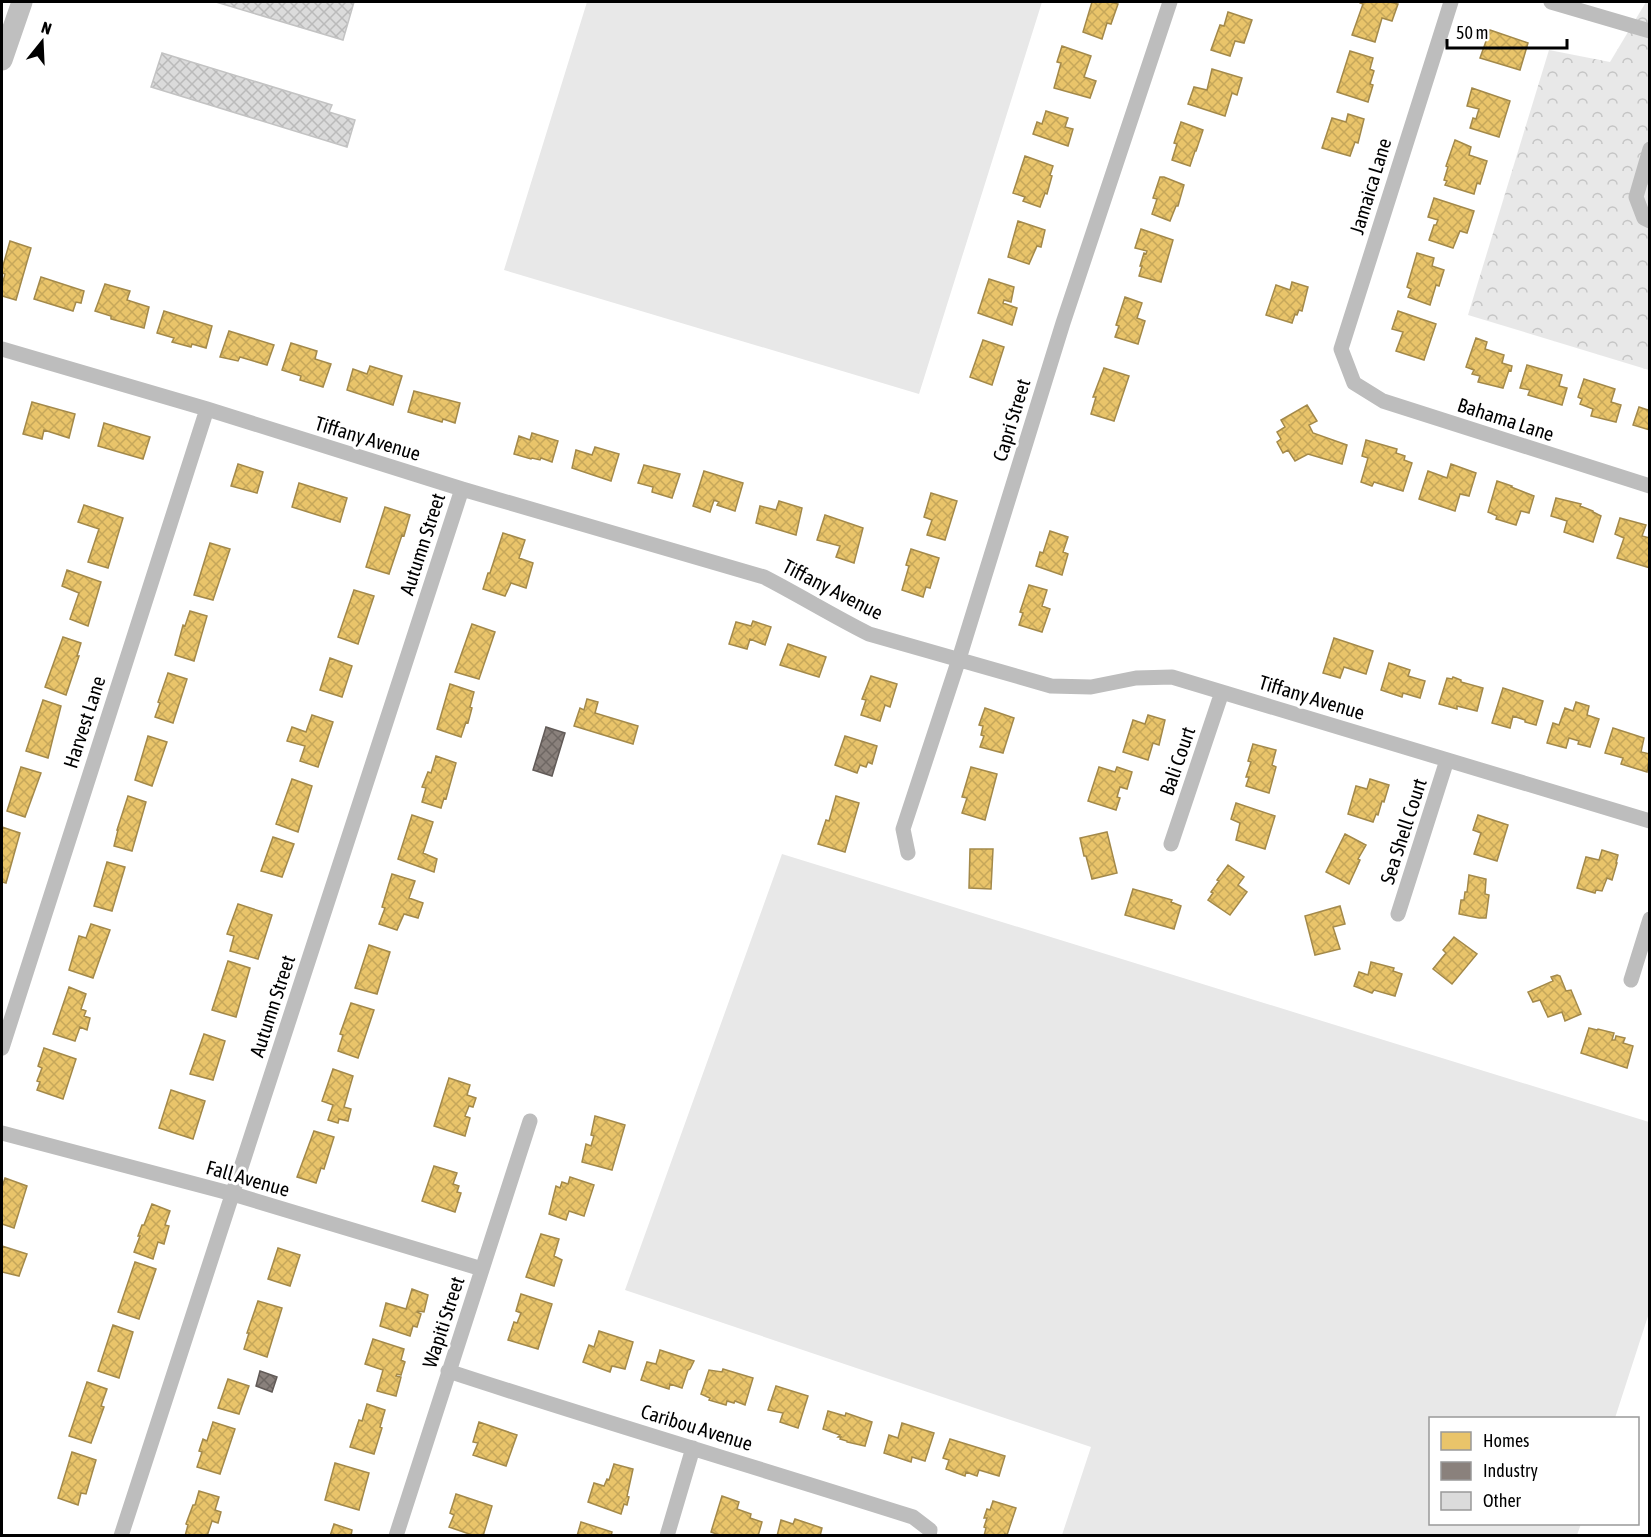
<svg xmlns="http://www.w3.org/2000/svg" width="1651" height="1537" viewBox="0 0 1651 1537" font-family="'Asap Condensed',sans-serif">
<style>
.forest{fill:url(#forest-crowns)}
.park{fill:#e8e8e8}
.homes{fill:url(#homes-cross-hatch);stroke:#a3894a;stroke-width:1.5}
.industry{fill:url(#industry-cross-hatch);stroke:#615a57;stroke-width:1.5}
.building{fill:url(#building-cross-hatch);stroke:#c3c3c3;stroke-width:1.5}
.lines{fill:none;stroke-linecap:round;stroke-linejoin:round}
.minor{stroke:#bdbdbd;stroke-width:15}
.secondary{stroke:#bfbfbf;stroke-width:21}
.labels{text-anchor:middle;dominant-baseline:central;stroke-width:6;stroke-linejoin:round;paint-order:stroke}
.street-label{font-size:20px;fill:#000;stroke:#fff}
</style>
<defs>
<pattern id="forest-crowns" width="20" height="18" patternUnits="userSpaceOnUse" patternTransform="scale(1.5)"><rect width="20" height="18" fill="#e8e8e8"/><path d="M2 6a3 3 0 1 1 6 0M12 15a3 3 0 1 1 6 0" fill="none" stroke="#c5c5c5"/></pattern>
<pattern id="homes-cross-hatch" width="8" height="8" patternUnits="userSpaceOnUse" patternTransform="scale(1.5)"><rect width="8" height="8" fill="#e9c46a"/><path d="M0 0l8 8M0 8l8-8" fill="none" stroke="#c6a75a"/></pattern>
<pattern id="industry-cross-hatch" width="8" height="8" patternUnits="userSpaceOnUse" patternTransform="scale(1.5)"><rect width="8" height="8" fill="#8a817c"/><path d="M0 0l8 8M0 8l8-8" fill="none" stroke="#6e6763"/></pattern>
<pattern id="building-cross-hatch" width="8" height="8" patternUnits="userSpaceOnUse" patternTransform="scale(1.5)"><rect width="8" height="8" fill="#dbdbdb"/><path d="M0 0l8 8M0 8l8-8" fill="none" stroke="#bababa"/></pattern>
</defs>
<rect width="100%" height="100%" fill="#fff"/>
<!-- forest -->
<path class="forest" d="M1646,2H1649V370L1468,315L1549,50L1610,62Z"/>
<!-- park -->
<path class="park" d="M587,2H1042L919,394L504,270Z
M782,854L1649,1122V1313L1615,1418H1430V1524H1581L1577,1535H1062L1091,1447L625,1290Z"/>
<!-- homes -->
<path class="homes" d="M1092,2H1110L1118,4L1111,24L1107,23L1102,39L1083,32Z
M1360,2H1389L1398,4L1392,21L1382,18L1375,42L1352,35L1363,4L1360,3Z
M1228,12L1252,20L1244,43L1235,41L1230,56L1211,50L1220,25L1224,26Z
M1490,30L1528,43L1520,70L1480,58Z
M1062,46L1091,56L1084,77L1096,81L1090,98L1054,88L1061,63L1057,62Z
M1350,51L1373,58L1370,69L1374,71L1370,84L1373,85L1368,102L1337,92Z
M1212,69L1242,78L1237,95L1232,93L1225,116L1188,104L1194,87L1207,90Z
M1472,88L1510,101L1499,137L1470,128L1473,118L1476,119L1479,109L1467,106Z
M1046,111L1068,118L1065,127L1073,129L1068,146L1033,134L1037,122L1042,124Z
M1348,114L1364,119L1358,143L1355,142L1350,156L1322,148L1332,118L1346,122Z
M1181,122L1203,130L1196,151H1195L1190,166L1172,160L1177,144L1174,143Z
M1455,140L1471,147L1469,155L1487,161L1480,184L1477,183L1474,194L1445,185L1447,181L1444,180L1448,167L1446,166Z
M1025,156L1053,166L1050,175L1052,176L1047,194L1045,193L1040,207L1023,201L1025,197L1013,193Z
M1160,177H1164L1184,185L1178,206H1176L1170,221L1152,214L1157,199L1153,198Z
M1434,198L1474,211L1467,233L1460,231L1453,248L1429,240L1434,225H1436L1438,220L1428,217Z
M1018,221L1045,230L1041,247L1037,246L1029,264L1008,257Z
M1141,229L1173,240L1161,282L1139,276L1142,266H1140L1144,253L1146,254L1147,251L1135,248Z
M10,241L31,248L16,300L2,296V285L5,274L2,273V269Z
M1417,253L1434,258L1432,266L1444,270L1439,286L1436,285L1430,305L1408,297L1411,289L1407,287Z
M41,277L84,291L81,303L76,302L73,311L34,299Z
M989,279L1014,287L1011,302L1004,300L1003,303L1017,308L1012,325L978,313Z
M1292,282L1308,287L1302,311L1299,310L1297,315L1295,314L1292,323L1266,315L1276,285L1290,290Z
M105,284L130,291L127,300L149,307L144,328L111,319V316L95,311Z
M1125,297L1142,303L1137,318L1145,321L1138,344L1115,337L1119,326L1116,325Z
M164,311L212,326L206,348L192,344L191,347L172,342L174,338L157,333Z
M1398,311L1436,324L1424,360L1396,351L1403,332L1392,329Z
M229,331L274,345L267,365L240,357L238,361L220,357Z
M1476,338L1487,342L1485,349L1504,355L1502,363L1512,366L1511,371L1509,370L1503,388L1478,382L1480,376L1472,374L1474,370L1466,367Z
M983,340L1004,347L992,385L970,377Z
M291,343L317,351L315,359L331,364L323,387L300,380L301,376L282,370Z
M1527,365L1562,375L1559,386L1567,388L1562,405L1528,395L1530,390L1520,388Z
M370,366L402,376L393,405L347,390L353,369L367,374Z
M1104,368L1129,376L1114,421L1091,414L1096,397H1093Z
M1584,379L1615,389L1611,402L1621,405L1616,422L1591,416L1593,409L1580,404L1582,399L1578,397Z
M414,391L460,403L455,423L443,419L442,422L408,412Z
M32,402L75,414L69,438L44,430L42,439L23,434Z
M1307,405L1317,421L1309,425L1313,433L1347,445L1342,464L1308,454L1295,461L1288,450L1283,453L1277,442L1281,439L1277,432L1285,427L1281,420Z
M1639,407L1648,410L1650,407V430L1633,425Z
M104,423L150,437L143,459L98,446Z
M532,433L558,441L552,462L541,458L540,460L532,458L531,459L514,454L519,436L530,440Z
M1366,440L1397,449L1396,453L1405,456L1404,460L1412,463L1403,491L1374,482L1372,486L1361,482L1368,458L1362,456Z
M595,447L619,454L611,481L572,468L576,450L592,455Z
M238,464L263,472L257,493L231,486Z
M1451,464L1476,473L1469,496L1460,494L1455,511L1419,499L1428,471L1447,478Z
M644,465L680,474L672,498L652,492L653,487L638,483Z
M704,471L743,483L735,511L717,505L719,502L714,500L710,512L693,506Z
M1497,481L1512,486L1511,487L1534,496L1529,513L1521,511L1516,525L1496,519L1497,516L1488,512Z
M299,483L347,498L340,522L292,507Z
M931,493L957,501L945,540L927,535L932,520L924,517Z
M1556,498L1581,504L1580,506L1593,511V512L1601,516L1593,542L1564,532L1567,521L1551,516Z
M779,501L802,508L796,535L756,523L760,506L776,510Z
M84,505L123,518L108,568L88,562L99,529L78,522Z
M385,507L410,515L404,536L402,535L389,574L366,567Z
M825,515L863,528L854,563L836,557L840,546L817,540Z
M1620,518L1646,525L1642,536L1650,538V568L1617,558L1624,538L1615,534Z
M1050,531L1068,537L1063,552L1068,554L1062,575L1036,566L1040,552L1043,553Z
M503,533L525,540L519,558L533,563L526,588L511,583L505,596L483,589L488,573H490Z
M210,543L230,549L213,600L194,595Z
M911,549L939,558L930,588L926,587L923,597L902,590L909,566L906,565Z
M67,570L101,582L88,626L70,619L79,593L62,586Z
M1029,585L1047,590L1042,606L1050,609L1042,632L1019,625L1023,613L1020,612Z
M354,590L374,596L358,644L338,637Z
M190,611L207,616L194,661L175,655L183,625L185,626Z
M753,621L771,627L765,645L750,639L747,649L729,644L736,622L751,626Z
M472,624L495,632L479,679L455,672Z
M63,637L81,643L77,656H79L66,695L45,687Z
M1334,638L1373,651L1366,674L1344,667L1340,678L1323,673Z
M788,644L826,657L819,677L780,665Z
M330,658L352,666L342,697L320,690Z
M1389,663L1410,670L1408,676L1425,681L1420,698L1403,693L1402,697L1381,690Z
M168,673L187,679L173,723L155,717L160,703L158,702Z
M871,676L897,684L890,707L885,705L880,721L861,715L866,700L862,699Z
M1453,677L1461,680V682L1483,688L1477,711L1457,706V709L1439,704L1447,678L1452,679Z
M450,684L474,692L470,707L472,708L468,723L466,722L461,737L437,729Z
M1503,688L1543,701L1536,725L1525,722V720L1513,716L1510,728L1492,723Z
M587,699L598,702L595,713L638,726L633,744L574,726L580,708L584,710Z
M43,700L61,706L48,758L26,751Z
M1576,702L1589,706L1587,715L1599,719L1590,747L1578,744L1579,741L1569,738L1566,748L1547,743L1553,723L1559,725L1565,708L1573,711Z
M985,708L1014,718L1003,753L980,747L984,736L981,735L983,726L979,725Z
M312,715L333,722L318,767L300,761L305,746L287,741L292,727L306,732Z
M1148,715L1165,720L1159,745L1153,743L1148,760L1123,752L1133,720L1145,724Z
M1613,728L1644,738L1641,752L1650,754L1647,772L1621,764L1623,758L1605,753Z
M148,736L167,742L152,786L135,780Z
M845,736L877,746L872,764L868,762L866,767L860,765L857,773L835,765Z
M1253,744L1276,750L1272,765L1276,767L1269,793L1246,786L1249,777H1246L1251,762L1248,761Z
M436,756L456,763L446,799L444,798L441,808L422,802L426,788L422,787L428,772L431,773Z
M21,767L41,773L25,817L7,811Z
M971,767L997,774L985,820L962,813L967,798L962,797Z
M1099,767L1115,772L1117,767L1132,772L1127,789L1120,787L1117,797L1120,798L1116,810L1088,801Z
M292,779L312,786L298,832L276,824Z
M1370,779L1389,785L1384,802L1382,801L1378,815L1376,814L1373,822L1348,814L1356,786L1367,789Z
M128,796L146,802L132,851L114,846L118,830H117Z
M836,796L859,803L845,852L818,844L826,820L829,821Z
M1236,803L1275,816L1265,849L1236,840L1240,823L1231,819Z
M412,815L433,822L423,853L437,859L434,872L398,859Z
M1478,815L1508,825L1497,861L1474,854L1481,833L1473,830Z
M2,827L20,833L6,883L2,882Z
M1107,832L1117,873L1092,879L1086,856H1084L1080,838Z
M1345,834L1366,845L1358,859L1360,860L1349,884L1326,872Z
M273,837L294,844L282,877L261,871Z
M970,849H993L991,889L969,888Z
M1602,850L1618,855L1616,863H1617L1612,880L1607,878L1602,891L1596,890L1595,893L1577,888L1586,857L1599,860Z
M107,862L125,867L112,911L94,906Z
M1228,865L1244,877L1238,885L1247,892L1230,915L1208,900L1213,893L1211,892L1219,881L1217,880Z
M392,874L415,881L409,898L423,903L418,918L404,914L397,930L379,924L385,908L382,907Z
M1469,875L1486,879L1485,894L1489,895L1486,918H1479L1459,914L1461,900H1464L1465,892H1467Z
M1133,889L1172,900L1171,902L1181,906L1174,929L1125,915Z
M238,904L272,915L258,959L230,951L234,936L227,934Z
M1340,906L1345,924L1333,927L1340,949L1315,955L1305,916Z
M91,924L110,930L93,978L69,970L79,936L86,938Z
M1454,937L1477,954L1452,984L1433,969L1446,953L1443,950Z
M369,945L390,952L377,994L355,988Z
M228,961L250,968L236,1017L212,1010Z
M1371,962L1394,968L1393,971L1402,974L1395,996L1374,990L1372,993L1354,986L1359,972L1368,975Z
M1557,975L1560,976L1566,991L1571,990L1581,1014L1565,1021L1562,1012L1548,1017L1540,1000L1533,1002L1528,992L1553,981L1551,977Z
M69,987L86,994L81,1009L86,1011L84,1016L90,1018L87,1030L80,1027L75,1041L53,1034Z
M351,1003L374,1010L358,1058L338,1051L343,1035L340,1034Z
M1589,1028L1597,1030L1598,1029L1614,1033L1612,1040H1615L1616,1036L1625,1038L1623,1043L1633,1046L1627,1068L1581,1053Z
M204,1034L225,1041L213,1080L190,1074Z
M44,1048L76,1059L63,1099L37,1090L40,1082L37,1081L42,1068L38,1066Z
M333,1069L353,1076L344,1107L351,1109L348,1121L339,1119L338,1123L328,1120L333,1105L322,1101Z
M449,1078L470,1085L467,1095L476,1098L473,1107L469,1106L465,1116L470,1118L465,1136L434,1126Z
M171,1090L205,1101L193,1139L159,1128Z
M595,1116L625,1125L612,1170L582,1162L586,1144L591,1146L594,1136L591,1135Z
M314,1131L334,1137L324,1169L321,1168L316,1183L297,1177Z
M434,1166L457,1173L453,1184L459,1186L457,1192L461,1193L455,1212L422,1201Z
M570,1177L594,1185L584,1216L569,1211L566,1220L549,1214L556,1186L560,1188L562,1182L568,1184Z
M5,1178L27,1186L14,1228L2,1224V1187Z
M152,1204L170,1211L165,1225L169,1226L164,1244L158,1242L153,1259L134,1252L140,1236H138L142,1225H144Z
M541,1234L559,1239L554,1256L562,1260L554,1286L526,1277Z
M2,1246L27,1254L19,1276L2,1272Z
M278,1248L300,1255L290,1286L268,1279Z
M135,1262L156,1269L139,1319L118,1312Z
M412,1289L428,1295L424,1312L418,1311L417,1312L421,1314L417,1327L413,1326L410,1336L380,1326L386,1303L406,1309Z
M521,1294L552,1304L538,1349L508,1340L514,1322L517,1323L521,1313L516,1311Z
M258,1301L282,1308L267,1357L244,1349L249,1333H247Z
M113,1325L133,1332L119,1378L98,1371Z
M599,1331L633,1342L625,1369L612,1366L610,1372L583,1362L589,1345L594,1347Z
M373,1339L404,1349L401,1360L405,1362L401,1375L397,1374L396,1376L401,1377L396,1396L377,1391L383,1370L365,1364Z
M660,1350L694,1361L690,1369L688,1370L682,1388L670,1384L669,1389L641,1380L647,1362L656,1364Z
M723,1369L753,1378L745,1405L735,1401L734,1403L727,1401L726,1405L709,1400L710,1398L701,1394L709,1370L722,1372Z
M228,1379L249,1386L239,1414L218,1408Z
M87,1382L107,1389L101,1406L104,1407L91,1443L69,1436Z
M776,1386L808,1396L798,1428L780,1422L783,1413L768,1410Z
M367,1404L385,1410L380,1427L382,1428L374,1454L350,1447L359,1420L362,1421Z
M828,1411L845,1416L846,1413L872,1422L865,1446L847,1442V1441L840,1439L841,1437H838L840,1435L823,1429Z
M213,1422L235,1429L220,1474L197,1467L202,1452L199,1451L203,1439L207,1441Z
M479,1422L517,1435L506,1466L473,1455L478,1443L473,1442Z
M902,1423L934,1433L925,1461L912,1457L911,1462L884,1453L889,1435L898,1438Z
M950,1439L1005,1456L999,1476L979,1470L977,1476L966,1472L965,1476L946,1469L949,1460L943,1458Z
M72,1452L96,1460L86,1494L81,1493L78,1505L58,1498Z
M335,1463L369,1473L359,1510L325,1500Z
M614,1464L633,1469L627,1496L629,1497L627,1505L624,1504L621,1514L588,1502L594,1483L604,1486L607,1479L609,1480Z
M199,1491L219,1497L215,1510L221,1512L218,1523L212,1521L207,1536H185L188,1525L186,1524L193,1505H195Z
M456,1494L492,1506L483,1536H475L449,1527L454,1515L450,1513Z
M722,1496L739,1502L737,1509L751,1514L750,1518L762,1522L758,1536H722L711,1532Z
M993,1501L1016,1508L1007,1535L1005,1534V1536H984L986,1528L984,1527L987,1518H984L987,1509L990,1510Z
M795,1519L822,1528L820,1536H777L781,1520L793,1524Z
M581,1522L612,1532L611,1536H577Z
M334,1524L352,1530L351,1536H330Z"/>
<!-- industry -->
<path class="industry" d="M546,727L565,733L552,776L533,770Z
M260,1371L277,1377L272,1392L256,1386Z"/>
<!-- building -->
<path class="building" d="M216,2H354L343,40Z
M162,53L332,105L329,112L355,120L347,147L151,87Z"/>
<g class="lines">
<!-- minor -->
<path class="minor" d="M1451,2L1341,349L1354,383L1383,401L1650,486
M1551,2L1650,31
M1650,149L1636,197L1644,218L1650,221
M2,349L207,409L462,489L764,577C799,595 833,616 869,634L1051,686L1091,687L1136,678L1172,677L1650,821
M1171,844L1222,692
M908,853L903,829L959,659L1063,323L1170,2
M1398,914L1447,760
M1631,980L1650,919
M2,1048L207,409
M2,1133L233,1194L482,1269
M448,1371C603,1422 759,1468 913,1517L930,1530L929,1536
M121,1536L462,489
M396,1536L530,1121
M667,1536L693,1448"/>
<!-- secondary -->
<path class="secondary" d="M2,60L22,2"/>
</g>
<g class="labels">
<!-- street labels -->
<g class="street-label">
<text transform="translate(1370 186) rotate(-73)">Jamaica Lane</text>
<text transform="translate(1506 419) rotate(18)">Bahama Lane</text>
<text transform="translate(1011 420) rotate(-73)">Capri Street</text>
<text transform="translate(368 438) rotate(17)">Tiffany Avenue</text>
<text transform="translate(422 544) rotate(-72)">Autumn Street</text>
<text transform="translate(833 589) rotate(27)">Tiffany Avenue</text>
<text transform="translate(1312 697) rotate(17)">Tiffany Avenue</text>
<text transform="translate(84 722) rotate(-72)">Harvest Lane</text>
<text transform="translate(1177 761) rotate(-71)">Bali Court</text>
<text transform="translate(1403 831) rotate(-72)">Sea Shell Court</text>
<text transform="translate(272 1006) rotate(-72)">Autumn Street</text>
<text transform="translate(248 1178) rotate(16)">Fall Avenue</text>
<text transform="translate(443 1322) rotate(-72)">Wapiti Street</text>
<text transform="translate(697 1427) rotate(17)">Caribou Avenue</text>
</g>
</g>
<!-- border -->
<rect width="1651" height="1537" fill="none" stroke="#000000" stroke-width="6"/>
<!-- legend -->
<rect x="1429" y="1417" width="210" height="108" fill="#ffffff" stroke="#999999" stroke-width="1.5"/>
<rect x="1441" y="1432" width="30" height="18" fill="#e9c46a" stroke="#999999" stroke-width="1.5"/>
<text x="1483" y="1447" font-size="18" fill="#000000">Homes</text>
<rect x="1441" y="1462" width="30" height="18" fill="#8a817c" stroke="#999999" stroke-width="1.5"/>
<text x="1483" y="1477" font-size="18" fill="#000000">Industry</text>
<rect x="1441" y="1492" width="30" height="18" fill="#dbdbdb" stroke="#999999" stroke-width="1.5"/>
<text x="1483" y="1507" font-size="18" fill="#000000">Other</text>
<!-- north arrow -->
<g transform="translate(42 42) rotate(18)" stroke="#ffffff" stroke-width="4.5" paint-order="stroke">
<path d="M0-4.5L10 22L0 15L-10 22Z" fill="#000000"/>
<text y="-9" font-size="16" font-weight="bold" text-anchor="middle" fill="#000000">N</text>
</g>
<!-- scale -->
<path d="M1447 39v9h120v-9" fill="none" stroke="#000000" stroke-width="3"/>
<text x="1456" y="39" font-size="18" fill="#000000" stroke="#ffffff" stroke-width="4.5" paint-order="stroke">50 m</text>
</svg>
